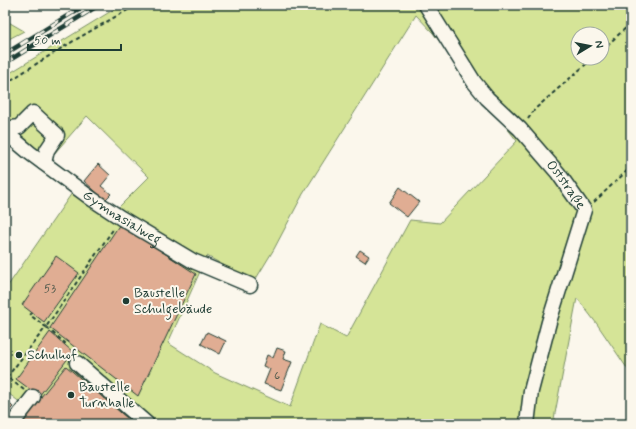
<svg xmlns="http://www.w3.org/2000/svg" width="636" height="429" viewBox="0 0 636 429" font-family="Mynerve,sans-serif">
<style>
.green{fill:#d5e497;stroke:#7a9066;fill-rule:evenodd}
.building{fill:#e0ad93;stroke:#1f3d34}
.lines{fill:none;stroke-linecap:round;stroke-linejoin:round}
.minor-casing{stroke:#1f3d34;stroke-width:17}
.path{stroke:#1f3d34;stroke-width:2;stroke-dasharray:4 3;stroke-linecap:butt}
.minor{stroke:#fbf7ec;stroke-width:14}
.rail-casing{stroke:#1f3d34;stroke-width:4.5}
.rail{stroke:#fbf7ec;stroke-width:3;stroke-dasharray:9;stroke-linecap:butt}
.poi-dot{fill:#1f3d34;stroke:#fbf7ec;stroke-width:1.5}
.labels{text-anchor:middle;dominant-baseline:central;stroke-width:4;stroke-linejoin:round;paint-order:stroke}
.number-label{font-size:12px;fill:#4f594c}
.street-label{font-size:14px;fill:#1f3d34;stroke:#fbf7ec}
.poi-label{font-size:14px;fill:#1f3d34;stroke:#fbf7ec;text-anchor:start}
</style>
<rect width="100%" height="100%" fill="#fbf7ec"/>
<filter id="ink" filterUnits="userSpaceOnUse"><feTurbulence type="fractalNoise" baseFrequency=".025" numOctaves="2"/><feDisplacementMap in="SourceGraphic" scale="8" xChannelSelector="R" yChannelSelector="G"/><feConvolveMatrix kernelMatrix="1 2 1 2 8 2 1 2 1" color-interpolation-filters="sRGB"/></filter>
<g filter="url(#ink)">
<!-- green -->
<path class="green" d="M121,5H631V374L597,324L577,298L553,424H5L21,403L5,391V290L72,193L109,217L149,177L87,116L53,155L43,168L5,137V76ZM416,15L433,33L517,141L440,223L410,220L346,338L320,324L290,407L215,373L168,343L207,256L254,282L274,249L303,194ZM578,34H602V58H578Z
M5,20L24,31L5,41Z"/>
<!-- building -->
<path class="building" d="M98,164L110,175L101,186L111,194L105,200L84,181Z
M400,187L419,202L407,217L389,203Z
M120,224L196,274L138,396L50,328Z
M360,250L369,256L365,262L356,256Z
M56,256L79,273L44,322L22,305Z
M50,332L73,352L39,396L16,379Z
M207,332L226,341L220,354L201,344Z
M277,348L286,351L283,359L292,362L281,390L264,384L270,369L263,366L267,355L273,358Z
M66,366L134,424H19Z
M5,399L13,407L5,415Z"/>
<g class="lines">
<defs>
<g id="minor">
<path id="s1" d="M426,5L474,82L487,98L520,129L558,173L584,210L549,322L531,391L527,424"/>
<path d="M5,129L19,127L33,113L57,135L47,150L44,163"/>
<path id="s2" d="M5,132L30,153L92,199L121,218L193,261L250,285"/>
<path d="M77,363L147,424"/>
<path d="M12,424L33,397"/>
</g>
</defs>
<!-- minor casing -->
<use href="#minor" class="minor-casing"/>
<!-- path -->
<path class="path" d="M602,50L631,23
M5,84C48,56 92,29 137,5
M528,119L535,109L593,58
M594,202L631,167
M64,344L65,343L46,327L114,228
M24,390L7,377L46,327L30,315L32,313"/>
<!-- minor -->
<use href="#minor" class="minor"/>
<defs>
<path id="rail" d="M5,54L85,5
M5,63L99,5"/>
</defs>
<!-- rail casing -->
<use href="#rail" class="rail-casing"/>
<!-- rail -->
<use href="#rail" class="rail"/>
</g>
</g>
<!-- markers -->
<g class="poi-dot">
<circle cx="126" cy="301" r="4"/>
<circle cx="19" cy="355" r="4"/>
<circle cx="71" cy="395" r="4"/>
</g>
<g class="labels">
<!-- number labels -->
<g class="number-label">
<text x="50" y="289">53</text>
<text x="277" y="376">6</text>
</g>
<!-- street labels -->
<g class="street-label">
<text stroke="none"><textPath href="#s1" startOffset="229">Oststraße</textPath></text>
<text stroke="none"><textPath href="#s2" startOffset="145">Gymnasialweg</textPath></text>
</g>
<!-- poi labels -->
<g class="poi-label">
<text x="134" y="293">Baustelle<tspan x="134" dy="16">Schulgebäude</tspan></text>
<text x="27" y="355">Schulhof</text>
<text x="79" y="387">Baustelle<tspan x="79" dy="16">Turnhalle</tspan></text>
</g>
</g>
<!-- margin -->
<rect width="636" height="429" fill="none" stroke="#fbf7ec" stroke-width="20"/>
<rect x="10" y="10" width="616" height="409" fill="none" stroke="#1f3d34" stroke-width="1.5" filter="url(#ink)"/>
<!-- north arrow -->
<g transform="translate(590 46) rotate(80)"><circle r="19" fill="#fbf7ec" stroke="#a3ada2"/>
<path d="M0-3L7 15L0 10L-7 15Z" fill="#1f3d34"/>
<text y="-6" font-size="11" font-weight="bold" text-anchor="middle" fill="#1f3d34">N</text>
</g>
<!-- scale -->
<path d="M28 44v6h93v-6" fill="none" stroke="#1f3d34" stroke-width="2"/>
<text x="34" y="44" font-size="12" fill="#1f3d34" stroke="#fbf7ec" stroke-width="3" paint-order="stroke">50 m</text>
</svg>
